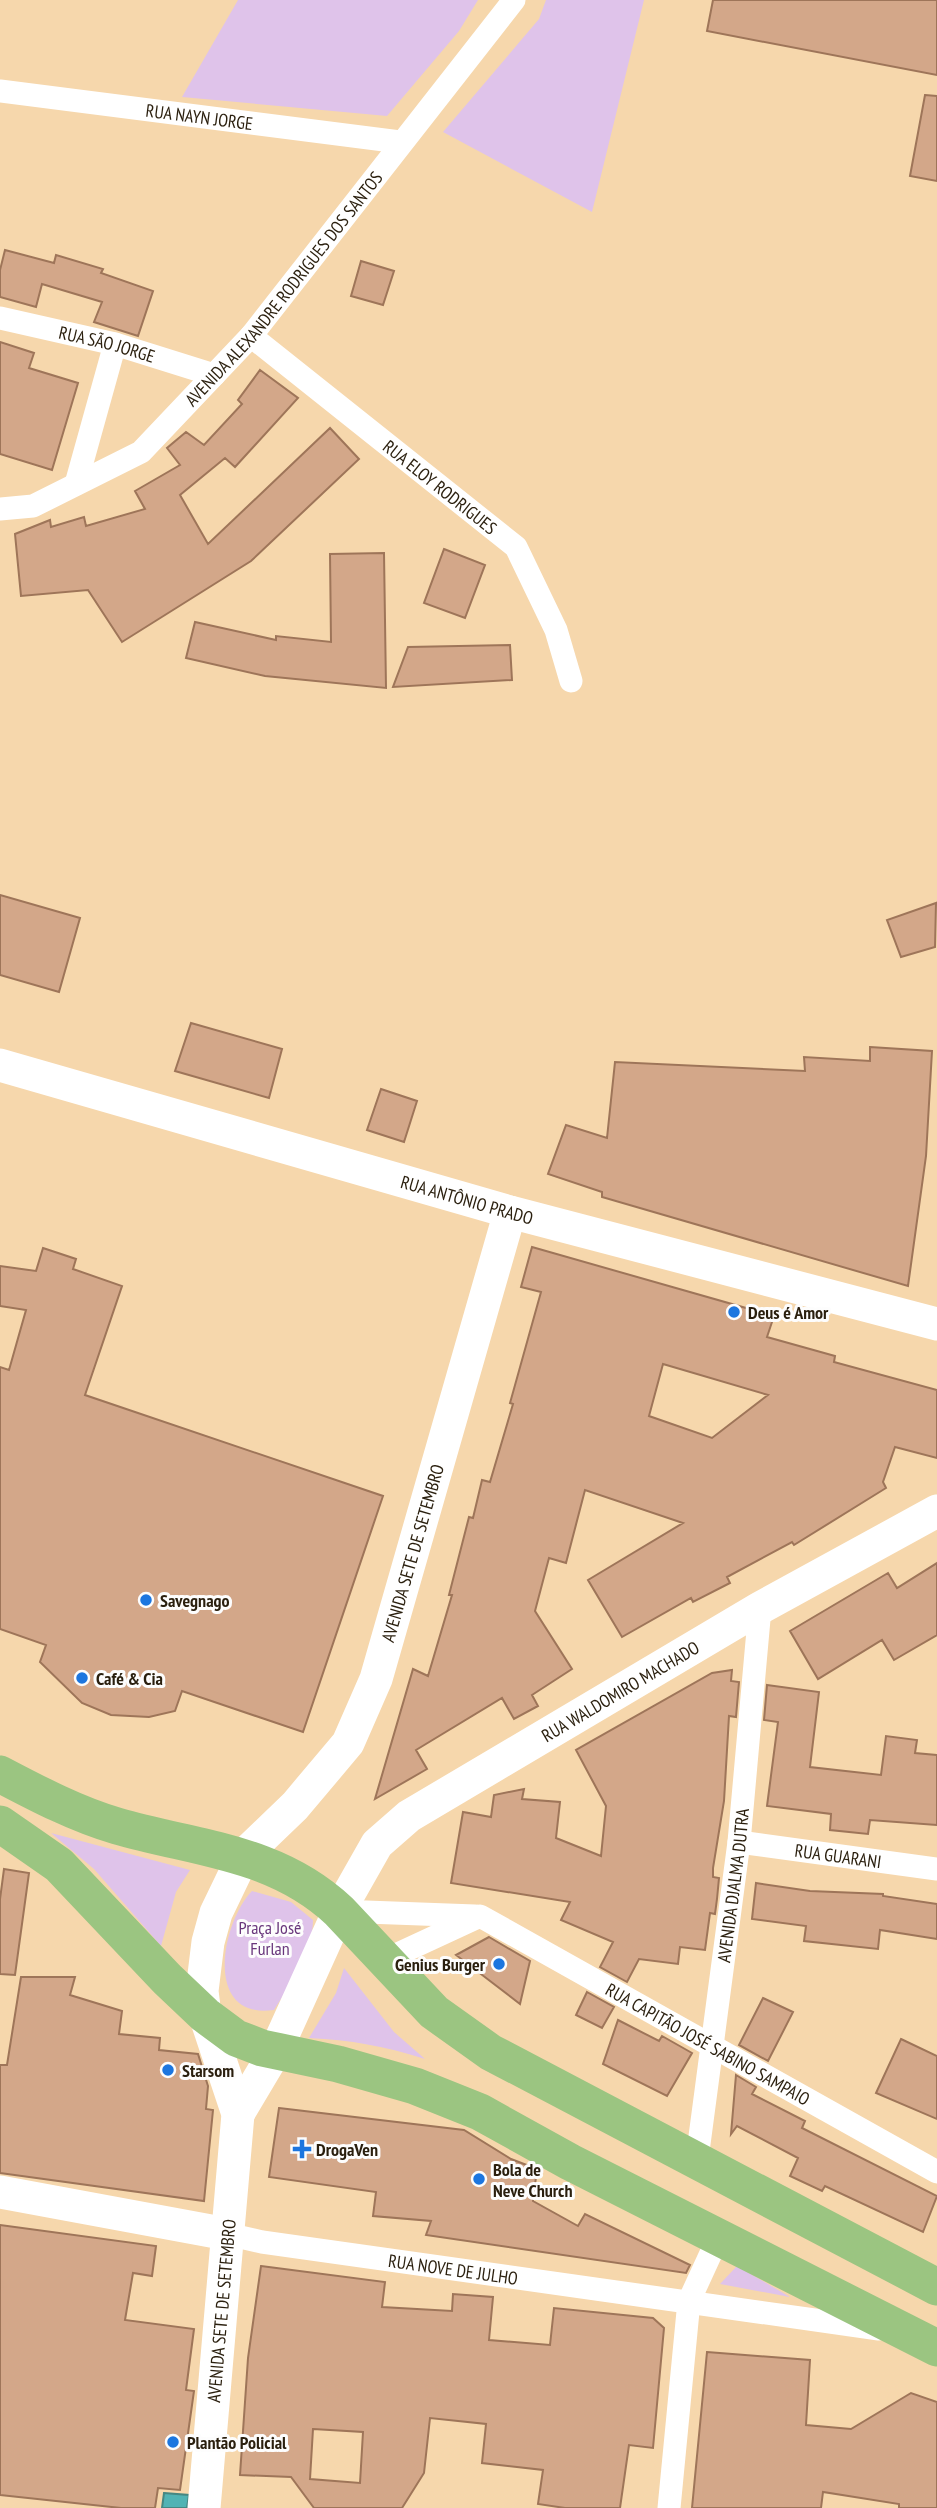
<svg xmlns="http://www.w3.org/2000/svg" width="937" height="2508" viewBox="0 0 937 2508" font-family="'PT Sans Narrow',sans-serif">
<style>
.green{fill:#dfc3ea}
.water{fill:#50b3b4;stroke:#458782;stroke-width:2}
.building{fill:#d3a789;stroke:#9e7559;stroke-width:2;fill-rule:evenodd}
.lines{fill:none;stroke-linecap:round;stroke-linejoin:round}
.street{stroke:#fff;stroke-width:23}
.secondary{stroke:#fff;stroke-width:33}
.primary{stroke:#9bc581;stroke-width:37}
.poi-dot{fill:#1c76df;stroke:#fdfdfd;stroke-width:2.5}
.labels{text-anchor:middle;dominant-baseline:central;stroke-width:6;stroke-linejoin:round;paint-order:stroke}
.street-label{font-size:18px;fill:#2a1f0e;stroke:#fdfdfd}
.poi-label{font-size:18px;font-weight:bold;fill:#2a1f0e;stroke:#fdfdfd;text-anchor:start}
.park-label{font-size:18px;fill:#69377c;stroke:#fdfdfd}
</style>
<rect width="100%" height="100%" fill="#f6d7ac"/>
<!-- green -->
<path class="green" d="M238,0H478L459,31L387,116L182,97Z
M546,0H644L592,212L443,132L539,19Z
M51,1833L190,1870L176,1892L161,1946L94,1869Z
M252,1891L291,1902L313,1920C313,1951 290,1985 274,2010C203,2020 221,1923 252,1891Z
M344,1968L394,2032L425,2059C385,2046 350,2040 309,2038L336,1993Z
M737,2266L790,2297L720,2284Z"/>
<!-- water -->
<path class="water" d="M164,2493L189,2495L187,2508H162Z"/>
<!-- building -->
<path class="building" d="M713,0H937V75L707,31Z
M925,95L937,96V181L910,176Z
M5,250L54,263L56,255L103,269L101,273L153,291L138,336L94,322L102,302L42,284L36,307L0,297V270Z
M361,261L394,271L383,305L351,296Z
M0,342L34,353L29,368L78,383L52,470L0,454Z
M260,370L298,398L235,467L225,458L180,495L208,544L330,428L359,459L251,561L122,642L88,590L21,596L15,534L50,520L51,527L84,517L86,526L145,509L135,491L180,465L167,448L186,432L204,445L242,404L238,400Z
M444,549L485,565L465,618L424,603Z
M384,553L386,688L265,676L186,658L195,622L276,640V636L331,642L330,554Z
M510,645L512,680L393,687L408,647Z
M0,895L80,918L59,992L0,975Z
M936,903L935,947L901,957L887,920Z
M191,1023L282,1049L269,1098L175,1071Z
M870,1047L932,1051L926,1156L908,1286L602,1197V1192L548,1174L566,1125L607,1138L615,1062L805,1071L804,1057L870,1061Z
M381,1089L417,1101L404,1142L367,1130Z
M532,1247L774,1316L767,1337L835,1356L834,1362L937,1390V1458L895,1447L883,1482L886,1488L794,1545L792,1542L727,1577L730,1583L693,1602L691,1598L622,1637L588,1580L683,1523L585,1490L566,1563L549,1558L535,1611L572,1669L532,1695L538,1706L514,1719L502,1698L416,1750L427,1769L375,1799L413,1669L428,1676L452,1595H449L469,1517L473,1518L482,1480L490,1482L513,1404L510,1403L541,1292L521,1287ZM663,1364L768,1395L712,1438L649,1416Z
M43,1248L76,1259L73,1269L122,1286L85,1395L383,1496L303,1732L182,1691L175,1711L149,1717L111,1715L82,1703L40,1662L46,1645L0,1629V1367L9,1370L26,1310L0,1306V1266L36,1271Z
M937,1563V1635L894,1660L882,1640L818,1679L790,1631L888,1573L897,1588Z
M732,1670L731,1681L739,1682L736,1717L729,1716L724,1801L713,1868V1877L719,1878L717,1899L715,1914L710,1913L705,1950L680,1947L678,1964L639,1959L627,1982L600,1967L613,1942L561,1920L570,1902L451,1883L463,1812L491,1817L494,1795L524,1789L522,1799L560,1802L556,1838L601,1856L606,1806L576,1750L712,1673Z
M767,1685L819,1692L810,1767L881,1775L886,1736L917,1740L915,1753L937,1755V1825L870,1820L868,1834L830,1830L831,1814L767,1806L778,1722L764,1720Z
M4,1869L29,1873L15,1975L0,1974V1899Z
M756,1883L810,1891L883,1894V1896L937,1904V1939L880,1930L878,1949L804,1941L806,1926L752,1919Z
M489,1937L530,1961L520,2004L456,1955Z
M21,1977H75L70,1995L122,2011L119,2034L160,2038L159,2050L198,2054L208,2086L206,2109L213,2110L204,2201L0,2173V2065H7Z
M587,1992L614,2007L602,2028L576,2015Z
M763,1998L793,2012L768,2061L739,2045Z
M618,2020L659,2041L662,2036L692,2053L667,2096L603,2064Z
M901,2039L937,2056V2119L876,2093Z
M736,2075L756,2087L752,2094L805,2121L802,2128L937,2196L923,2232L825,2186L822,2191L790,2176L798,2158L737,2126L731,2134Z
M279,2108L464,2130L511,2159L537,2169L533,2201L578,2226L585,2214L690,2265L686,2273L426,2235L431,2221L373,2216L376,2192L269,2177Z
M0,2225L156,2246L152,2276L133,2273L125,2320L194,2329L186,2390L194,2391L180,2490L158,2488L155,2508H121L0,2495Z
M261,2266L385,2282L382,2307L452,2311L453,2294L493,2297L489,2340L550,2345L554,2308L653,2318L664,2328L653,2448L629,2445L620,2508H565L538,2504L543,2470L482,2463L486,2424L430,2418L424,2473L402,2508H314L291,2477L240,2475L248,2358ZM313,2429L363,2432L360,2483L310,2479Z
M707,2352L810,2360L806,2425L851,2429L911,2393L937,2402V2508H899V2504L823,2492L821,2508H692Z"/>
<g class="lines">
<!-- street -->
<g class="street">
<path id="s1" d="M0,91L400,142"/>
<path id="s2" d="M0,318L115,344L214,375"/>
<path id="s3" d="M251,336L516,547L556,630L571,681"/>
<path d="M76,484L115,344"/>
<path id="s4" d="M0,509L33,506L141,452L251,336L514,0"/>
<path id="s5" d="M739,1842L937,1869"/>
<path d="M339,1911L475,1916"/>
<path id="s6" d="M385,1960L480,1916L937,2172"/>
<path id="s7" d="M697,2159L739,1842L760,1608"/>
<path id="s8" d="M227,2234L262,2242L879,2329"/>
<path d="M669,2508L689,2301L718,2238"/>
</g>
<!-- secondary -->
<g class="secondary">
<path id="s9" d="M0,1065L510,1212L937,1324"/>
<path id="s10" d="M238,2114L276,2050L339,1911L377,1844L409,1816L760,1608L937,1511"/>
<path d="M0,2192L227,2234"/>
<path id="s11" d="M204,2508L238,2114L205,2015L202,1991L208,1942L216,1913L244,1855L295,1806L348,1743L376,1679L510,1212"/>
</g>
<!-- primary -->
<path class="primary" d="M0,1774C38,1794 76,1814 117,1826C196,1849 275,1851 339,1911L434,2012L490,2052L937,2287
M0,1824L59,1865L167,1979L205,2015L236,2038L262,2048L338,2064L415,2086L480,2112L570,2162L937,2348"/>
</g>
<!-- markers -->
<g class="poi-dot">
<circle cx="734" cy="1312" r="7"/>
<circle cx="146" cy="1600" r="7"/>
<circle cx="82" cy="1678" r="7"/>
<circle cx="499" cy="1964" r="7"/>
<circle cx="168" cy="2070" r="7"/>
<path d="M298.5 2138.5h7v7h7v7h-7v7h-7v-7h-7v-7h7z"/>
<circle cx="479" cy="2179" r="7"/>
<circle cx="173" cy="2442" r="7"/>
</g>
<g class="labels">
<!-- street labels -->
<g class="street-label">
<text stroke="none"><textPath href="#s1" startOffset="201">RUA NAYN JORGE</textPath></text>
<text stroke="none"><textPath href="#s4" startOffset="371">AVENIDA ALEXANDRE RODRIGUES DOS SANTOS</textPath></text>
<text stroke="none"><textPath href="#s2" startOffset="110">RUA SÃO JORGE</textPath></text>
<text stroke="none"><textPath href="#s3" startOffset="242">RUA ELOY RODRIGUES</textPath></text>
<text stroke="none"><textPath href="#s9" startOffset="486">RUA ANTÔNIO PRADO</textPath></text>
<text stroke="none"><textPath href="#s11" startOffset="1022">AVENIDA SETE DE SETEMBRO</textPath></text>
<text stroke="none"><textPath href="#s10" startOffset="592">RUA WALDOMIRO MACHADO</textPath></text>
<text stroke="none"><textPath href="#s5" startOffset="100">RUA GUARANI</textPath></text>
<text stroke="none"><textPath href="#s7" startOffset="276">AVENIDA DJALMA DUTRA</textPath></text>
<text stroke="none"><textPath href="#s6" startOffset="366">RUA CAPITÃO JOSÉ SABINO SAMPAIO</textPath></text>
<text stroke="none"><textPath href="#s8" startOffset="229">RUA NOVE DE JULHO</textPath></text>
<text stroke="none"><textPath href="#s11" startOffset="198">AVENIDA SETE DE SETEMBRO</textPath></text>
</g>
<!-- poi labels -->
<g class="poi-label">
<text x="748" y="1312">Deus é Amor</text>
<text x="160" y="1600">Savegnago</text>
<text x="96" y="1678">Café &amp; Cia</text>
<text x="485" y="1964" text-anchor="end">Genius Burger</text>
<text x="182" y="2070">Starsom</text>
<text x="316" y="2149">DrogaVen</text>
<text x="493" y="2169">Bola de<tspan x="493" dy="21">Neve Church</tspan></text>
<text x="187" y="2442">Plantão Policial</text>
</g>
<!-- park labels -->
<g class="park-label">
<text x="270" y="1927">Praça José<tspan x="270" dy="21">Furlan</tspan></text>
</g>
</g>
</svg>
